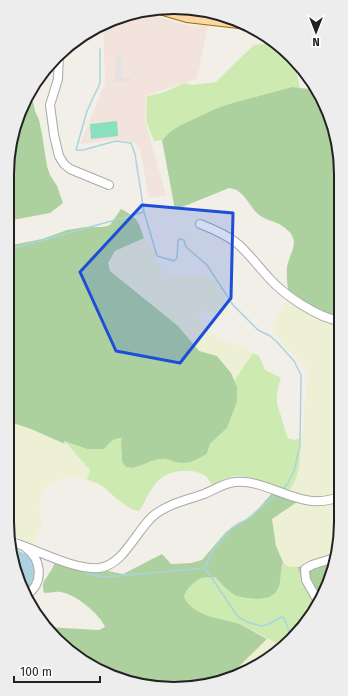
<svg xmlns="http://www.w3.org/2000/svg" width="348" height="696" viewBox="0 0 348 696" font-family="'Fira Sans',sans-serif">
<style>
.military{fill:#f3e3dd}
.farmland{fill:#eef0d5}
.grass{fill:#cdebb0}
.forest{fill:#add19e}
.pitch{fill:#88e0be}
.parking{fill:#e2e2e2}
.water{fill:#aad3df}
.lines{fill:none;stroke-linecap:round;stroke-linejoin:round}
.stream{stroke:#aad3df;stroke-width:1.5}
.minor-casing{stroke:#a9a9a9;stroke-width:10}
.major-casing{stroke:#a06b00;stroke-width:12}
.minor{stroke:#fff;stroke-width:8}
.major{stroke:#fcd6a4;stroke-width:10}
.marked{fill:#1d4ed8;fill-opacity:0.2;stroke:#1d4ed8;stroke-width:3;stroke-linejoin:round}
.rim{fill:none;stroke:#222;stroke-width:2}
</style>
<rect width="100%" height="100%" fill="#f2efe9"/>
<!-- military -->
<path class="military" d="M146,13L190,26L208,25L197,79L146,95L145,120L166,195L149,198L140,148L133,142L119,139L80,144L105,83L103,26L120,16L135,14V16L139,17Z"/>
<!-- farmland -->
<path class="farmland" d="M144,238L153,252L163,272L172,278L190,274L218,280L228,308V312L226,315H219L208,311H200L198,319L206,328L220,339L242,346L253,353L234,381L231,373L217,356L199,351L178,326L110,271L108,263L115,251Z
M289,298L340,323L341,533L335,554L331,557L314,565L295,567L287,566L279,555L276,546L272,519L303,498L289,491L299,473V438L304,429L303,419L308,375V368L295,355L285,348L282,341L274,334L272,325Z
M7,421L31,429L65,444L90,470L87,480L68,477L51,483L46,487L41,496L39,511L43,521L29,555L11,548L7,522Z
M267,639L283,647L248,672L227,678Z"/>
<!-- grass -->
<path class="grass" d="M271,43L295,63L300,88L292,87L229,104L179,126L170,132L162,140L154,141L146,120L147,96L162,93L185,83L191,85L216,82L234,64L254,45Z
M253,353L259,356L265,370L281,378C278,386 275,399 278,407C279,411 281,415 282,419C284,426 285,431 288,438C293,440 295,441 299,438C300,463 302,477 284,496C269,488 248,472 230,477C224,479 218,482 212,485C210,481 207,477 204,475C191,468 170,470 159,480C150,488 146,501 139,511C128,511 111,493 102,486C98,483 92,481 87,480L90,470L64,441L87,449L104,448C109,442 114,437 123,438L121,451L122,462L126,467L131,468L158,459L167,458L174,461L200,457L207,454L210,444L227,428L237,402V387L234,381Z
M283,562L287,566L297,567L308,590L319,603L292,640L283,647C270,640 251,628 238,624C218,617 194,618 184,597C186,588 194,580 202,578C206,577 211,578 215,577C221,583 229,593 237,596C248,599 268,602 276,592C283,583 279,572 283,562Z"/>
<!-- forest -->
<path class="forest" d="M292,87L317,90L328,110L340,152V323C321,322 303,311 289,298C288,288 286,277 287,267C290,251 302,241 285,228C277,221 266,221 258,214C251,208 246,196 238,191C236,189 232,189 229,188L175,210L162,140L170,132L179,126L213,110L229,104Z
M31,92L35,111L39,120L42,134L47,166L50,175L57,186L63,203L50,213L7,221V163L24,100Z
M121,209C138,218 138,221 144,238L115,251L108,263L110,271L178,326L199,351L217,356L231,373L237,387V402L227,428L210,444L207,454C194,460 191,465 175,462C169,460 167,458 160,459C150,460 141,467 131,468L126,467L122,462L121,444L122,438C114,437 109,443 104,449H87L64,441L65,444L31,429L7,421V243L12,245L42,239L67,230L86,227H103L110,225Z
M289,491L303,498L272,519L276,546L283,562C279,572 283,583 276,592C268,602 248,599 237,596C229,593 221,583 215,577C211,578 206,577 202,578C194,581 186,589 184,597C195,618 219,617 239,624C248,628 258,634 267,639L227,678L196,688L141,686L81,661L45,627L99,630L105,627C100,614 74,593 60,592C55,591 50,593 44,593C41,581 45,581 50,572C53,568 54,564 56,560L123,574L162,554L171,564L191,563L202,560L226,532L238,523L251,517L273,492L284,496Z
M335,554L324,596L319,603L308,590L297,567C311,565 325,563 335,554Z"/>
<!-- pitch -->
<path class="pitch" d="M117,121L118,136L91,139L90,124Z"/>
<!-- parking -->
<path class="parking" d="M116,55H121V78H131V81L115,82Z"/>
<!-- water -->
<path class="water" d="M11,548L29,555C36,568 36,577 28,590L24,591L16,576Z"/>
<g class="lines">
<!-- stream -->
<path class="stream" d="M100,49V83L87,111L76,150H83L116,141L131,143L135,154L144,212L157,256L174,261L177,258L178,240L180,239L184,240L186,247L207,265L233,305L258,330L270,336L277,342L294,361L301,375L300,446L294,471L288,483L283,489
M7,250L144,212
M205,568L238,617L247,622L261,626L269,624L281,617L284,618L291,636L294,638
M205,568L213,550L232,528L246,520L275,496
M81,570L93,575L105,577L205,568"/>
<defs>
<path id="minor" d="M59,55L58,79L50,105L54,135L59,156L64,164L70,169L109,185
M200,224C213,229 227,235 238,244C250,255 259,267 269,278C284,295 318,318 340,321
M10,542L18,544C41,552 75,570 99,568C123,565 135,533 152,517C166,504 187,500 204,494C214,490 224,483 235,482C272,479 301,514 341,496
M26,548C42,559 44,585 26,595
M319,603L306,580L305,569L312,565L334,558"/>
<path id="major" d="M163,10L187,17L248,24"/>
</defs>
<!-- minor casing -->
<use href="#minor" class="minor-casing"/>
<!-- major casing -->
<use href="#major" class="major-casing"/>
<!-- minor -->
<use href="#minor" class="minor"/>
<!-- major -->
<use href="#major" class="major"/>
</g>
<!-- marked area -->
<path class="marked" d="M142,205L233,213L231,298L180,363L116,351L80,272Z"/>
<!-- crop -->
<path d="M0 0H348V696H0ZM174 14H174A160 160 0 0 1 334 174V522A160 160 0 0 1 174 682H174A160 160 0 0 1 14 522V174A160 160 0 0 1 174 14Z" fill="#ededed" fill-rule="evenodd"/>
<path class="rim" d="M174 14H174A160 160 0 0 1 334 174V522A160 160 0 0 1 174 682H174A160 160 0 0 1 14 522V174A160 160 0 0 1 174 14Z"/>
<!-- north arrow -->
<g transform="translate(316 32) rotate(180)" stroke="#ffffff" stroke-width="3" paint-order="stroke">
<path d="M0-3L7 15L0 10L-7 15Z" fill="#222222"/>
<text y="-6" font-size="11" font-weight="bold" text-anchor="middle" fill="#222222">N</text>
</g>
<!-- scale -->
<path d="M14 676v6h86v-6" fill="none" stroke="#222222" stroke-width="2"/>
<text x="20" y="676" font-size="12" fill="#222222" stroke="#ffffff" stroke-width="3" paint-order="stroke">100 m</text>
</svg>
